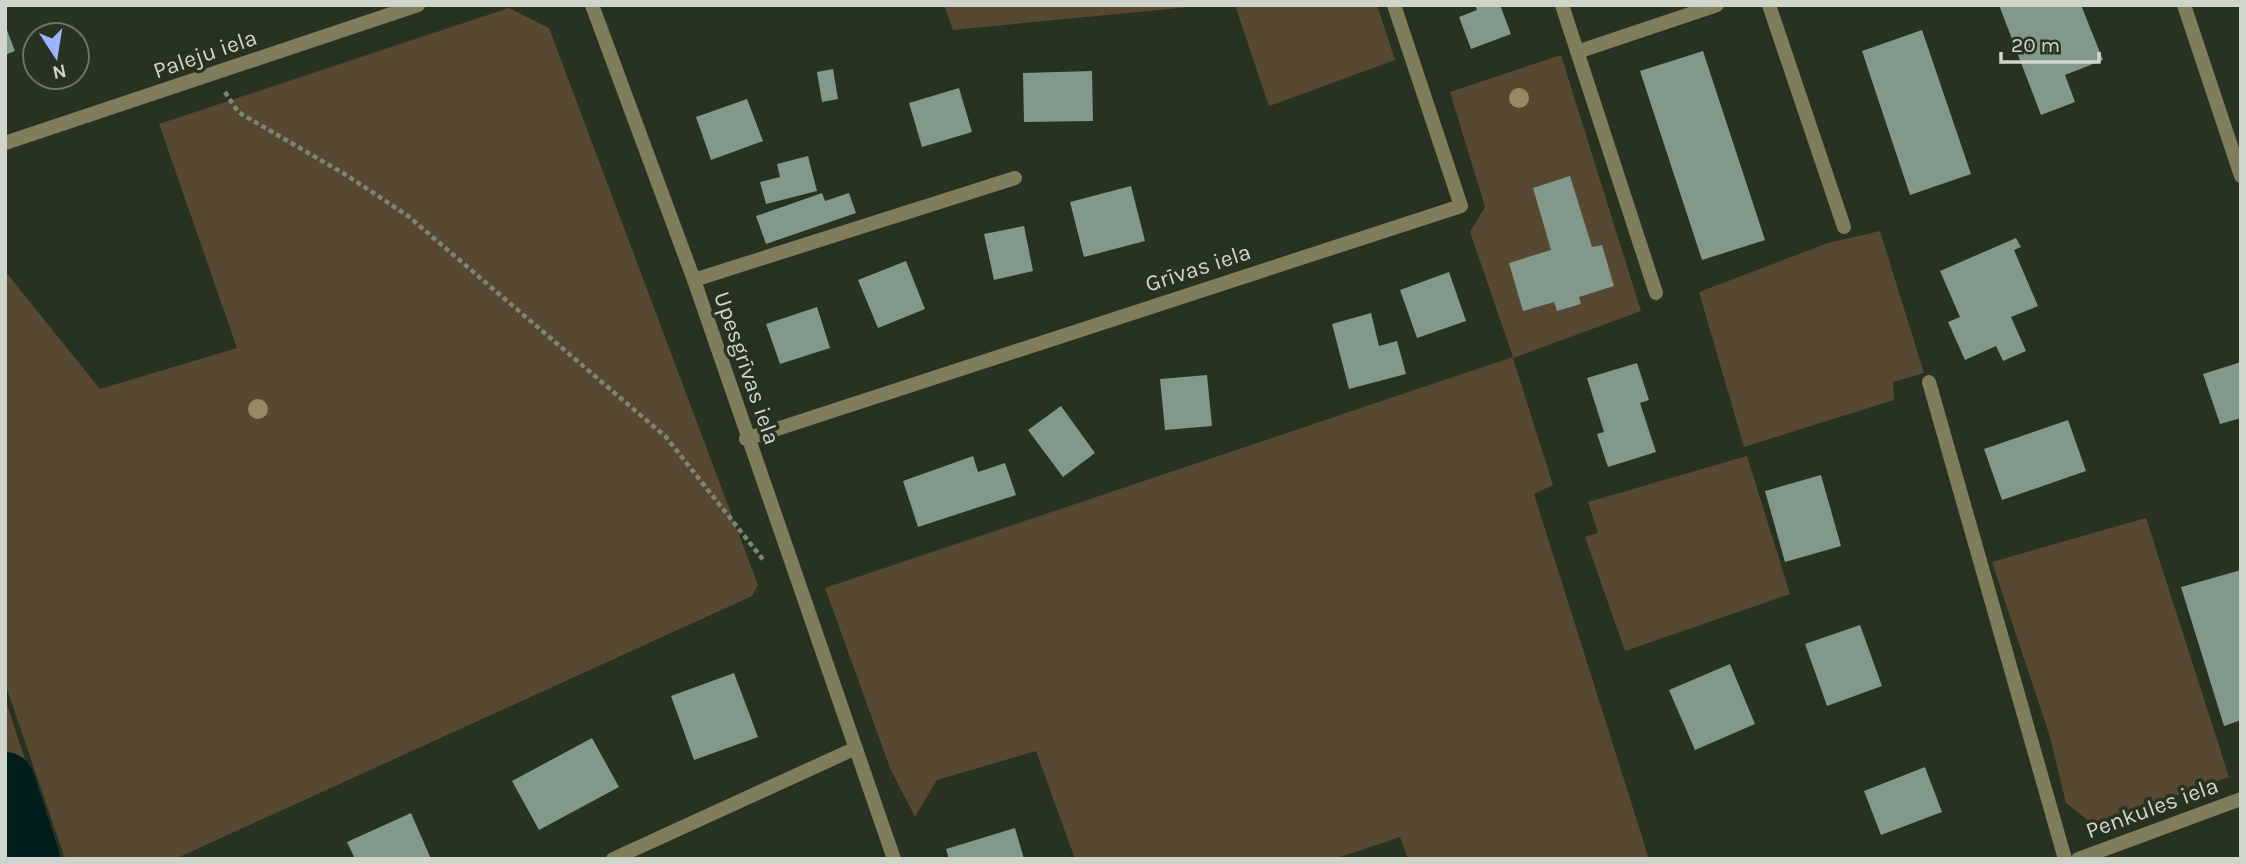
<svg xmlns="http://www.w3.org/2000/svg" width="2246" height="864" viewBox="0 0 2246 864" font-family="Karla,sans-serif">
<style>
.green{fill:#574831}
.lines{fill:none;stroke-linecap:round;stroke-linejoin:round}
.river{stroke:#001e1b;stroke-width:60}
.building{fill:#81988b}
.path{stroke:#7d8577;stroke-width:4.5;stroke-dasharray:5 3.5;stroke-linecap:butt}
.service{stroke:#7f7d5b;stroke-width:14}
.minor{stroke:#7f7d5b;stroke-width:14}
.tree{fill:#988964}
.labels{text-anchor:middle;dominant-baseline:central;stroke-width:7;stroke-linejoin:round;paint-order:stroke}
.street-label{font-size:23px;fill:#cfd5ca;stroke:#283221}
</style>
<rect width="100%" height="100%" fill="#283221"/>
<!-- green -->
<path class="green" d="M944,5H1210L953,30Z
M1235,5H1377L1395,60L1269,106Z
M509,8L549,28L758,585L752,596L175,859H65L5,683V271L100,389L237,348L159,124Z
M1561,55L1641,311L1513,358L1553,485L1534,494L1649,859H1408L1400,837L1334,859H1075L1036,751L937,780L915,817L890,768L825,588L1513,357L1470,232L1485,207L1450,92Z
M1880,231L1924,373L1893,382L1894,400L1744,447L1699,292L1828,243Z
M1747,456L1790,594L1625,651L1585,537L1598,533L1588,502Z
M2146,518L2229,777L2094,825L2066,803L2050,737L1992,562Z
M5,698L57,859H5Z"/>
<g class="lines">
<!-- river -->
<path class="river" d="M5,782L30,859"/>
</g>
<!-- building -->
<path class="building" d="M1475,5H1500L1511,34L1471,49L1459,17L1477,10Z
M1999,5H2081L2103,60L2065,75L2075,102L2041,115Z
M5,25L15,51L5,55Z
M1922,30L1971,174L1910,195L1862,51Z
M1703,51L1765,240L1702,260L1640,71Z
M833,69L838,99L822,102L817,72Z
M1092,71L1093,121L1024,122L1023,73Z
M959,88L972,132L922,147L909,103Z
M747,99L763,141L711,160L696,117Z
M808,156L817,191L766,204L760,182L780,177L777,164Z
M1570,176L1592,247L1602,245L1614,286L1579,297L1581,304L1557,311L1554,302L1523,311L1509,263L1551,250L1533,188Z
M1131,186L1145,241L1084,257L1070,202Z
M822,193L825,201L849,193L856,213L766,244L756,216Z
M1024,226L1033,271L994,280L984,234Z
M2016,238L2021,247L2014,250L2038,306L2011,317L2026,351L2003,361L1996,346L1965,360L1948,322L1960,317L1940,271Z
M906,261L925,309L878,328L858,280Z
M1449,272L1466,321L1417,338L1400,290Z
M817,307L830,348L780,364L766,324Z
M1371,313L1379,346L1397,341L1406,374L1349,389L1332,324Z
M2241,362V418L2220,424L2203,374Z
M1637,363L1649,400L1640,403L1656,452L1608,467L1597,434L1604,432L1587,378Z
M1207,375L1212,426L1165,430L1160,379Z
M1061,406L1095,453L1063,477L1028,430Z
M2068,420L2086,471L2002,500L1984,449Z
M973,456L978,472L1005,463L1016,495L918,527L903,481Z
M1821,475L1841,546L1785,562L1765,491Z
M2241,570V720L2224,726L2181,587Z
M1860,625L1882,686L1827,706L1805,644Z
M1730,664L1755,724L1695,750L1669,690Z
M734,673L758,737L694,760L671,696Z
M592,738L619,787L539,830L512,781Z
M1925,767L1942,812L1881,835L1864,791Z
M411,813L431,859H355L347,842Z
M1015,828L1024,859H949L946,849Z"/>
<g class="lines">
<!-- path -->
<path class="path" d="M225,92L238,112L348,176L408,216L666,437L765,562"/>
<!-- service -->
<path class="service" d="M1562,5L1656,293
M1769,5L1844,227
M1577,52L1717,5
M694,280L1015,178
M1929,382L2065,859"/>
<!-- minor -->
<path class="minor" d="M592,5L694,280L894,859
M2184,5L2241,176
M5,143L418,5
M746,439L1461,206L1394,5
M613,859L856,748
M2078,859L2241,799"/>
</g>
<!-- trees -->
<g class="tree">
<circle cx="1519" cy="98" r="10"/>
<circle cx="258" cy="409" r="10"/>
</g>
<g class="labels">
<!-- street labels -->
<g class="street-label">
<text transform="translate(205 54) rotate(-19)">Paleju iela</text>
<text transform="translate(1198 268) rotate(-18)">Grīvas iela</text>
<text transform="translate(747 368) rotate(71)">Upesgrīvas iela</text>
<text transform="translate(2152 808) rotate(-20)">Penkules iela</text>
</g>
</g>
<!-- border -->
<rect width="2246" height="864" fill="none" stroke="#cfd5ca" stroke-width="14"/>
<!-- north arrow -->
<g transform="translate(56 56) rotate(168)"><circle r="33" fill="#283221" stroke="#6b7365" stroke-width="2"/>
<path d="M0-5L12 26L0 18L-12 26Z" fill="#9cb4fd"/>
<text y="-10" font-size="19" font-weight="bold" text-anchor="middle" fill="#cfd5ca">N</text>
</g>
<!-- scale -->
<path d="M2001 52v10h98v-10" fill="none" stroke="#cfd5ca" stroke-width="3.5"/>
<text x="2011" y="52" font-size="21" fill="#cfd5ca" stroke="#283221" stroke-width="5" paint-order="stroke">20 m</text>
</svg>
